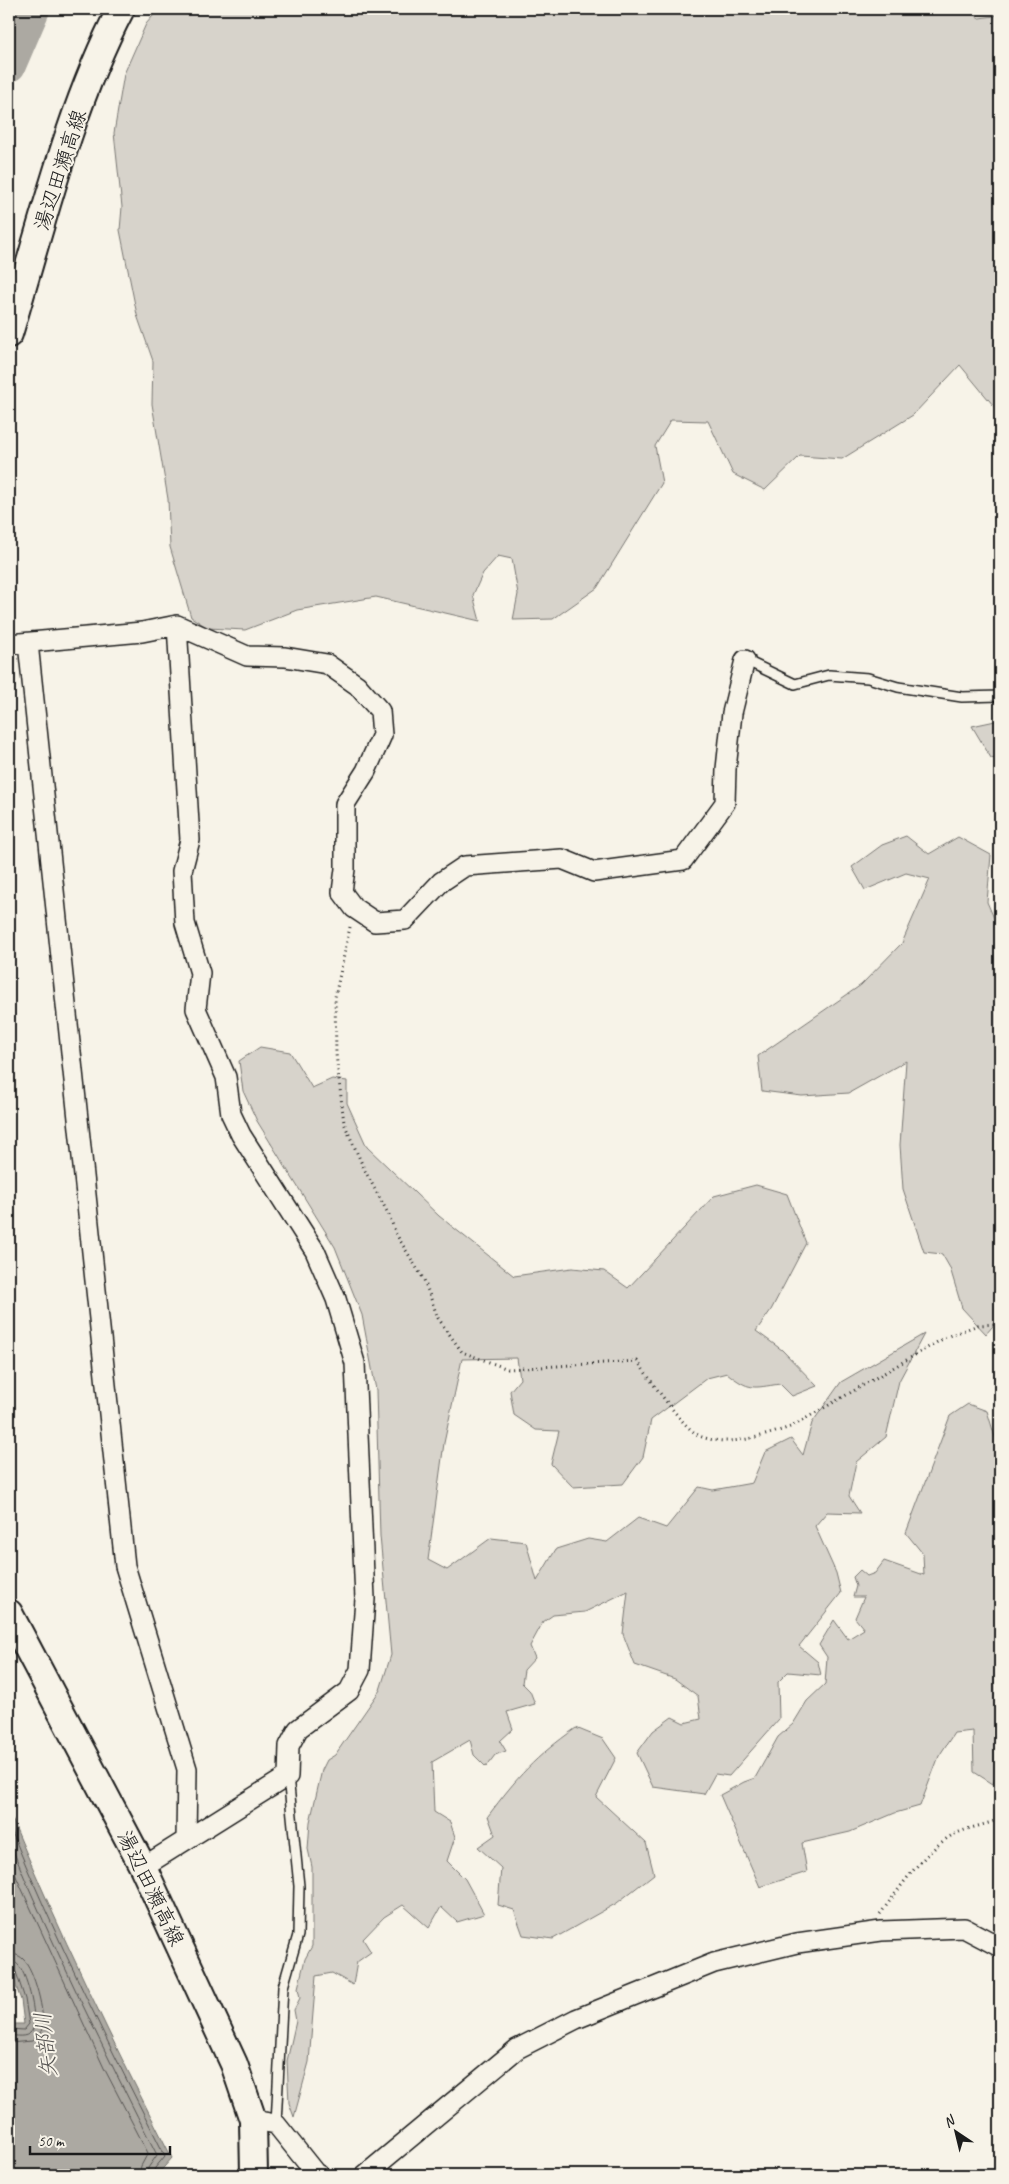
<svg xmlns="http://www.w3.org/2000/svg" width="1009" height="2184" viewBox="0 0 1009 2184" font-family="Caveat,'Klee One',sans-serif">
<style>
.green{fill:#d7d3cb;stroke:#7a7874}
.water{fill:#aca9a2;stroke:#72716c}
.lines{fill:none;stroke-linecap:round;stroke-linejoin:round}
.shore{stroke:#565452;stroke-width:1}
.river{stroke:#aca9a2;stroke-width:34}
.lane-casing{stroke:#1c1c1c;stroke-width:12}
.street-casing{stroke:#1c1c1c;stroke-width:22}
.secondary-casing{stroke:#1c1c1c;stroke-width:30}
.path{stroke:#1c1c1c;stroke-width:3;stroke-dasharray:1 4;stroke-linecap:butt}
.lane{stroke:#f7f3e8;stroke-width:9}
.street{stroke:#f7f3e8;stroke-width:19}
.secondary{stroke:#f7f3e8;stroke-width:26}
.labels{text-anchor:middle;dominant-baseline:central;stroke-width:4;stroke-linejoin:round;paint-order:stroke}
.street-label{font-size:21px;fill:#1c1c1c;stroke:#f7f3e8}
.water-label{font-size:22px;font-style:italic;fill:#565452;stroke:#f7f3e8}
</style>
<rect width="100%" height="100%" fill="#f7f3e8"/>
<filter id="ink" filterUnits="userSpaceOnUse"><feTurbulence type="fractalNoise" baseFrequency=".02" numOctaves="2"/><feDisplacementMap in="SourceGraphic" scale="10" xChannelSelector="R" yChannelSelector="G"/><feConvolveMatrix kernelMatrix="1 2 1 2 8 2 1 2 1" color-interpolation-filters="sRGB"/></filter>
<g filter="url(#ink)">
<!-- green -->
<path class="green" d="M159,9H967L979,18L995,16L1000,9V410L998,411L960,365L913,415L842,459L800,456L765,490L733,474L708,421L671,420L655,446L662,483L597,588L553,619L513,620L518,594L512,559L498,556L483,573L473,595L480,621L376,597L297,610L245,630L208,628L191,617L170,547L168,499L152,404L153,361L137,315L120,230L122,207L114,133L124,74L146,24Z
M1000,720V760L991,758L972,726Z
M906,836L929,854L958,837L991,855L987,902L1000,932V1318L986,1334L962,1308L950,1268L942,1254L924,1252L903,1189L900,1145L906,1061L849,1093L802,1096L762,1091L758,1056L861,985L902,943L930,879L906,873L865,890L852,867L882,845Z
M260,1047L290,1052L312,1088L332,1079L347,1081V1103L367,1147L439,1216L514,1276L572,1268L604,1271L628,1288L714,1196L756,1185L787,1194L806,1243L771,1310L756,1331L782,1350L817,1386L792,1396L780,1384C752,1388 750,1391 727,1373L707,1378L651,1420L643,1457L623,1484L573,1487L551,1464L559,1431L536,1430L514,1415L510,1391L520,1379L517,1358L462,1359L444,1443L428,1560L447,1570L491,1538L526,1542L537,1581L556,1549L588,1539L607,1542L638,1518L666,1528L699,1487L713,1490L752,1483L765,1452L791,1439L803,1455L812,1423L841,1382L924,1334L899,1381L886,1437L856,1462L849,1496L860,1513L827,1512L815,1526L836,1573L841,1593L799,1646L818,1662L821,1675L788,1672L778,1682L779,1719L729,1776L715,1774L704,1794L653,1787L637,1753L653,1731L672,1717L684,1723L701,1719L698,1696L675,1679L635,1665L623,1634L628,1591L585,1612L553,1615L543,1622L530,1646L535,1658L524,1670L522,1683L530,1691L535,1704L507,1712L513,1729L500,1741L506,1751L495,1755L486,1767L474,1755L470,1740L432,1762L434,1812L450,1822L455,1837L447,1861L465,1879L484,1914L457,1922L441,1907L429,1928L403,1905L384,1917L363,1939L371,1952L357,1962L353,1985L332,1973L316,1976L309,2062L294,2117L289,2103L287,2061L296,2021L294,2010L300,1998L298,1988L305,1959L312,1946V1867L308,1849L310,1822L322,1770L327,1760L335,1755L380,1690L391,1655L380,1536L376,1390L362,1315L335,1247L257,1121L243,1091L239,1061Z
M968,1404L987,1411L1000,1453V1766L993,1784L974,1772L973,1731L954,1733L939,1756L920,1806L895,1813L850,1832L802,1843L807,1872L760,1887L720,1795L744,1782L755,1778L778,1737L793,1724L807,1701L825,1684L827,1657L819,1645L834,1620L848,1639L864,1629L855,1618L864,1597H853L856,1586L853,1577L860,1570L867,1576L875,1573L884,1561L924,1575L923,1554L906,1533L950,1416Z
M576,1728L603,1739L616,1758L596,1797L646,1843L654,1874L617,1903L553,1939L523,1935L514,1910L498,1905L501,1868L478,1847L495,1835L488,1816C517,1777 535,1757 576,1728Z"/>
<!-- water -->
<path class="water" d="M9,1812C58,1930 114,2045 172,2158L157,2175H9V2024H24L21,2000L9,1967Z"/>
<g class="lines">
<!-- shore -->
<path class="shore" d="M9,1825C55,1938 110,2047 165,2156L155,2168L153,2175
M9,1841C53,1948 105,2052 157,2155L148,2168L147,2175
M9,1861L104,2068L148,2153L141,2166L139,2175
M9,1954C14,1954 19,1955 23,1959C34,1968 46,2016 42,2029C40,2035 36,2038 32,2041L9,2043
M9,1961C13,1962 16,1962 19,1966C27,1974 40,2024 31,2032C26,2038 16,2036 9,2035
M9,1968L16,1972L25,1999L29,2024L24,2030L9,2029"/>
<!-- river -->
<path class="river" d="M9,65L33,9"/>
<defs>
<path id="lane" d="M745,660L795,684L829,675L868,678L898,687L962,697L1000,696
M276,2124L283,1987L298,1935L299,1886L288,1776"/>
<path id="street" d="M28,643L125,1566L187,1769L186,1840
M9,644L142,632L177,625L247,656L285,657L327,664L357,685L380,711L382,735L366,771L345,804V869L342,892L354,908L375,922L405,920L441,882L465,866L562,859L594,872L683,860L725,803L726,769L732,713L745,660
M143,1867L288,1776L289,1746L298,1729L349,1691L360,1670L365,1599L355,1363L336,1299L315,1251L241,1135L231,1114L226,1077L196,1009L200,973L185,923L182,871L190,840L177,625
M253,2120L276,2124L316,2174L319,2175
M365,2175L517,2049L576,2019L714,1963L797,1943L881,1931L964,1928L1000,1947"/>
<path id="secondary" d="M9,334C41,228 70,106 121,9
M9,1613L143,1867L234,2064L253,2120L254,2175"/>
</defs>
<!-- lane casing -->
<use href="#lane" class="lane-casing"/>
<!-- street casing -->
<use href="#street" class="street-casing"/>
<!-- secondary casing -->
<use href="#secondary" class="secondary-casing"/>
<!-- path -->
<path class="path" d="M350,927L335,997L336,1054L344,1123L365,1171L389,1215L396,1234L424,1280L438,1318L462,1352L508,1369L637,1361C649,1377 684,1431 702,1437C730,1447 765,1436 793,1426L946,1337L978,1325L1000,1324
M880,1914C900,1888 919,1858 946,1839C962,1828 983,1826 1000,1819
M978,2175L984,2173L1000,2175"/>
<!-- lane -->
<use href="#lane" class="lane"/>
<!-- street -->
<use href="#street" class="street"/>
<!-- secondary -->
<use href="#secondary" class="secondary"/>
</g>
</g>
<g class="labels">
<!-- street labels -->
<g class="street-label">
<text transform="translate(60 170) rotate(-72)">湯辺田瀬高線</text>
<text transform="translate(151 1888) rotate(64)">湯辺田瀬高線</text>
</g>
<!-- water labels -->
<g class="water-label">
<text transform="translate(46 2045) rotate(-96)">矢部川</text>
</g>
</g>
<!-- margin -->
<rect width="1009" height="2184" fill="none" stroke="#f7f3e8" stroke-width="30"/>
<rect x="15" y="15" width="979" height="2154" fill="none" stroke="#1c1c1c" stroke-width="2" filter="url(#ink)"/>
<!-- north arrow -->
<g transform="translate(956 2132) rotate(325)" stroke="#f7f3e8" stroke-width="4" paint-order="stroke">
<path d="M0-4L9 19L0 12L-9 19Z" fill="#1c1c1c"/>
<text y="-8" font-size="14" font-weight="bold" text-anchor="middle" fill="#1c1c1c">N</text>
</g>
<!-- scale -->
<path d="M30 2146v8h140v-8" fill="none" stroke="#1c1c1c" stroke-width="2.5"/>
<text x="38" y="2146" font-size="15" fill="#1c1c1c" stroke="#f7f3e8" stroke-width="4" paint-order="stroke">50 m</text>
</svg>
